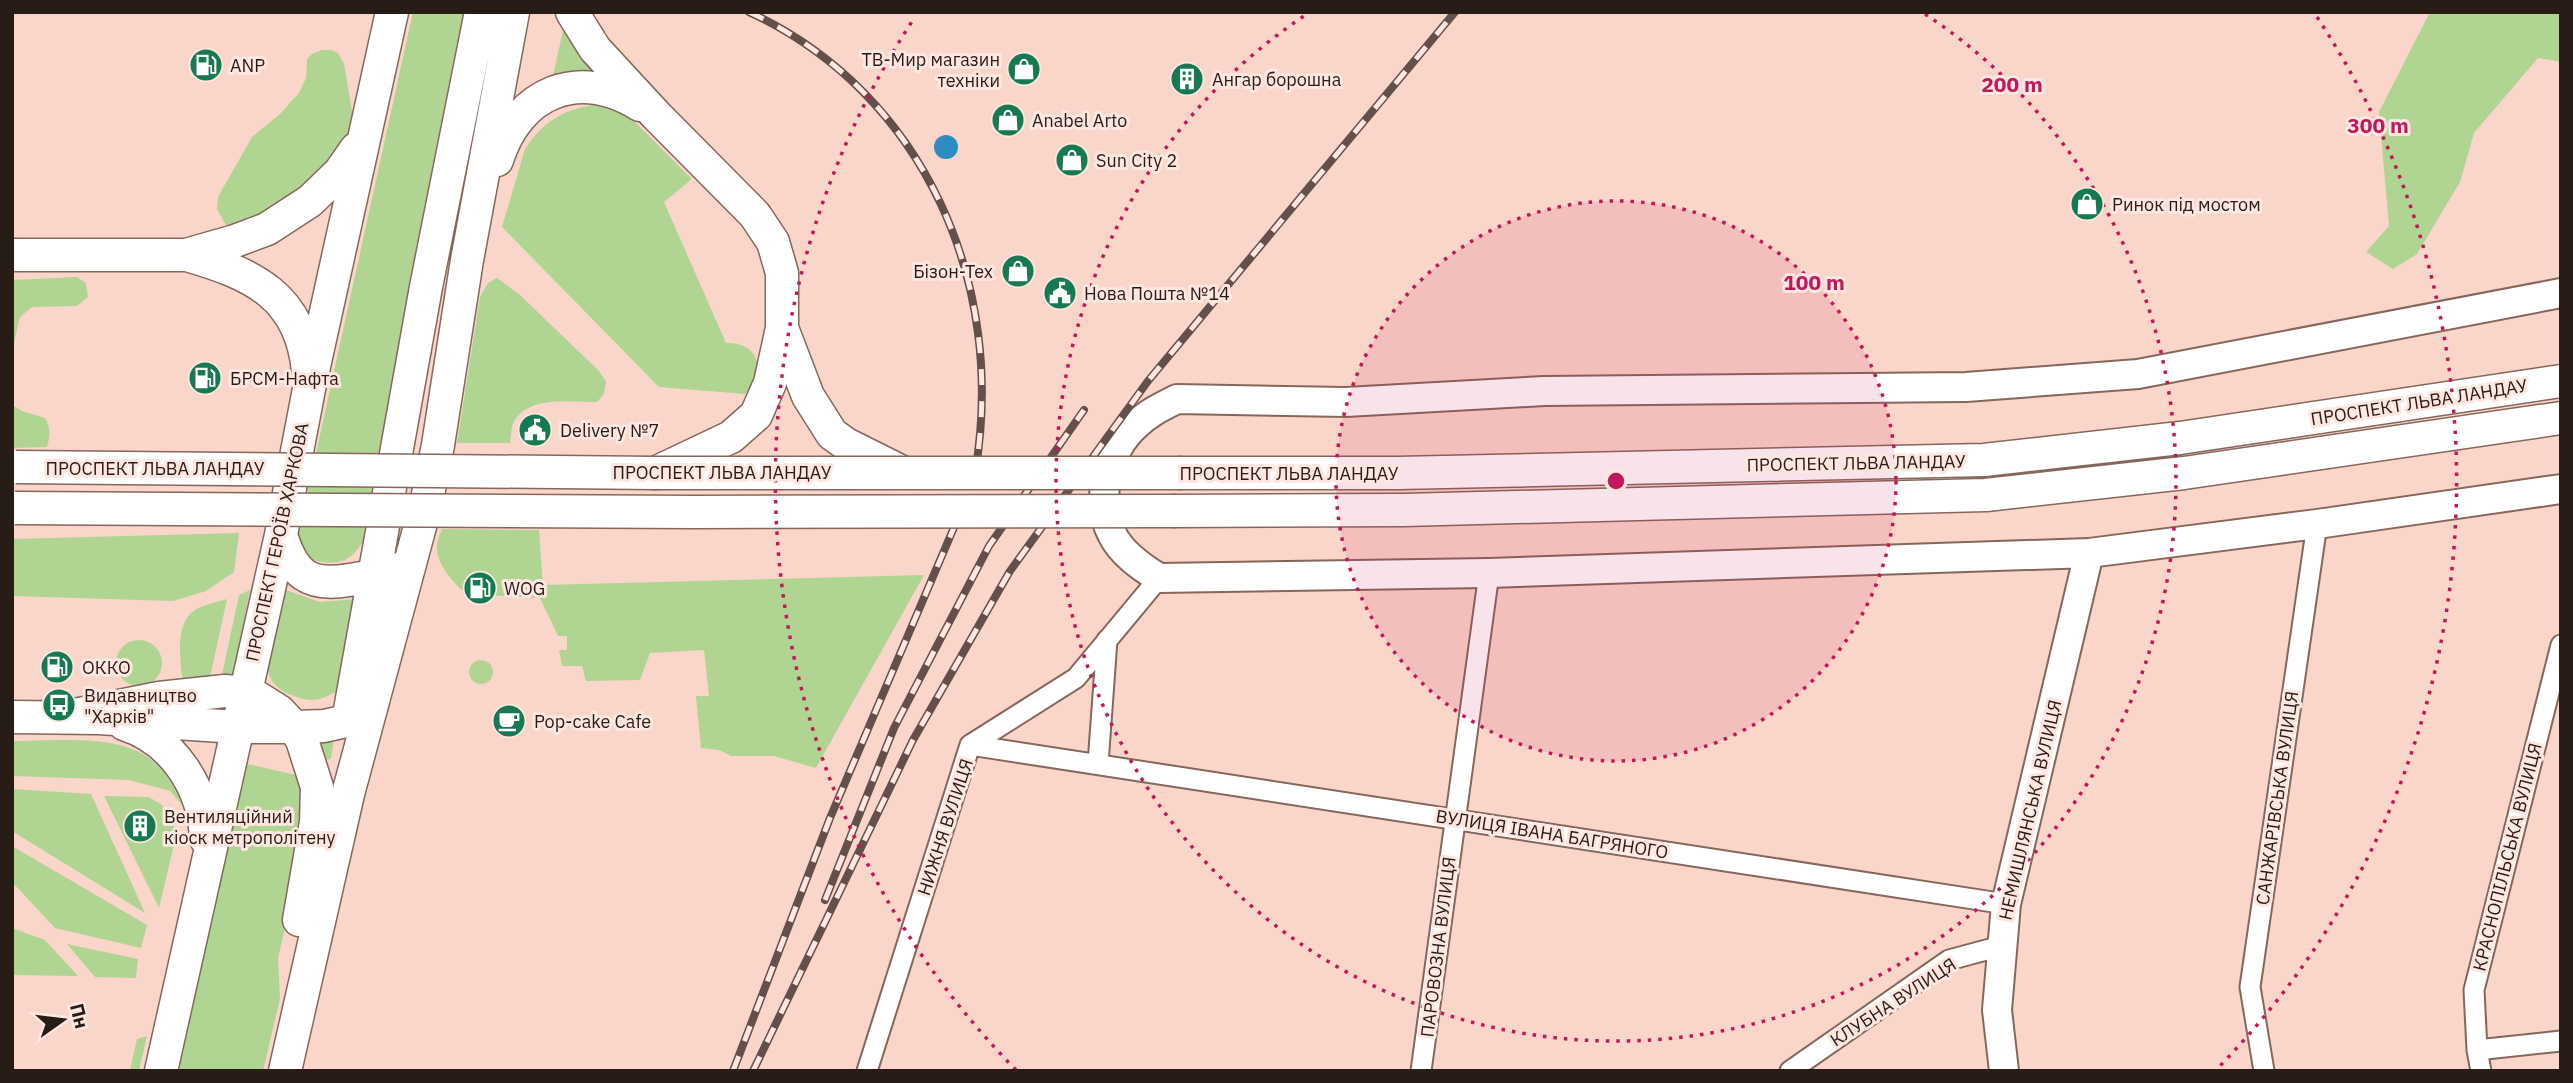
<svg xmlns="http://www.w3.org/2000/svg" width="2573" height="1083" viewBox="0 0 2573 1083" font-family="'IBM Plex Sans',sans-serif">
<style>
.green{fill:#b0d492}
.water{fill:#2d8cc0}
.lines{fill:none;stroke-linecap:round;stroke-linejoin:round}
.street-casing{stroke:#85675c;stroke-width:23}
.secondary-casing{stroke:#85675c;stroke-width:32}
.primary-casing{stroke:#85675c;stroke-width:35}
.street{stroke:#fff;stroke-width:19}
.secondary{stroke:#fff;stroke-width:28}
.primary{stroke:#fff;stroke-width:32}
.rail-casing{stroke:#63504a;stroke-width:8}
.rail{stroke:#fde7e0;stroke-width:5;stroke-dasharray:16;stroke-linecap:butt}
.primary-bridge-casing{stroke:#85675c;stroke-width:35;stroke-linecap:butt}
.primary-bridge{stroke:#fff;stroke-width:32}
.ring{fill:none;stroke:#c2185b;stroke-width:3.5;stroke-dasharray:3.5 7}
.labels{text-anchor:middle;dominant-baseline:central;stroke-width:6;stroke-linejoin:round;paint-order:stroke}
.poi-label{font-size:18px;fill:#281c17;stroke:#fde7e0;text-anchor:start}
.street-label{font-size:18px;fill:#281c17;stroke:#fde7e0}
.centre{fill:#c2185b;stroke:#fde7e0;stroke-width:3.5}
.ring-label{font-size:21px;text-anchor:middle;font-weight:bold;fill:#c2185b;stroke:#fde7e0;stroke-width:6;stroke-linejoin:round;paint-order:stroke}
</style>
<rect width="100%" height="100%" fill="#fad6ca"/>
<!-- green -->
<path class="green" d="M413,12H473L367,533C353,565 334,568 303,557L298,538L300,526Z
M2430,12H2561V62L2538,58L2474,133L2460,182L2417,254L2393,269L2366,252L2389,226L2379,112Z
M564,26L606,75L550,89Z
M322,50H331L338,53L344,64L353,117L346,142L328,170L262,219L227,227L217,209L218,197L252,137L280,114L299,93L306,78L307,59L312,54Z
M600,104L614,106L627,114L692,179L664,202L726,343C761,342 766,373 745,394L659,387L502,227L525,149C544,120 566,108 600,104Z
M77,277L86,283L88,297L77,306L32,307L20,317L12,351V280Z
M497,278L520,295L599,371L606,382L604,394L597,402C572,402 530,395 514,421C511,427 511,436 510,443H457L480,297L488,283Z
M12,405L22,411L45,418C51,428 50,437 47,447L12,448Z
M442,529L539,530L543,585L924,575L816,768L774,756H731L719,750L701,748L696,696H709L704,650L650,653L640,680L586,681L582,666H562L559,650H567V636H558L540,598L467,594C454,584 436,564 437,546C437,541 440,534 442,529Z
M239,533L234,572L206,591L173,601L12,596V539Z
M283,589L320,602L358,599L341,689C322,699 315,704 294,696C282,692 271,685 268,671C265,658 280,605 283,589Z
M250,590L232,679L220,684L239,595Z
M227,599L208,686L183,689C182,666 172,625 195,610C203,605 217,602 227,599Z
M116 663a23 23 0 1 1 46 0a23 23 0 1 1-46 0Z
M469 672a12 12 0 1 1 24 0a12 12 0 1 1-24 0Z
M335,731L331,759L319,761L309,732Z
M12,741C51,741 114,734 146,756C162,766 174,781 186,794L184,807L170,791L129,780L12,776Z
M247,764L305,777L300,865L278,958L280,999L263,1071H177Z
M12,789L91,794L145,913L12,831Z
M104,796L149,797L162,805L170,817L177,832L159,908Z
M12,846L147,925L141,948L55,928L12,882Z
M12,928L45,940L78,976L12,975Z
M67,944L138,959L136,978L95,977Z
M147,1036L139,1071H130L137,1039Z"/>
<!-- water -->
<path class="water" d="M934 147a12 12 0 1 1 24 0a12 12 0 1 1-24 0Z"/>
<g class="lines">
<defs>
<path id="street" d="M970,745L2006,904
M1098,764L1107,640
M2477,1050L2561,1041
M867,1071L970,745L1076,678L1159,578
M1421,1071L1489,573
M1790,1071L1949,960L2001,946
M2264,1071L2250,987L2317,524
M2481,1071L2477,1050L2474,990L2561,645"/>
<path id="secondary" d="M2561,293L2138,374L1966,387L1544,391L1346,402L1177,399C1163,406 1148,413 1136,425C1109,449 1094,500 1112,534C1121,553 1141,567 1159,578L1489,573L2089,553L2317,524L2561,489
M2004,1071L1997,1010L2006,904L2089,553"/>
<path id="primary" d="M572,12L595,49L656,115L755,215L773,242L782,273V328L770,383L756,415L731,437L655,473
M497,160C518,92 578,67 640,105
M12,255H186L235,241L267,229L310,201L340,172L356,149
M187,255C253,274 301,296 308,371
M782,328L808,396L832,434L846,444L902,472
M1182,473H1398L1984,460L2180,438L2561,381
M1176,511L1404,510L1986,495L2184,473L2561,418
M281,535C293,574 308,587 349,580C364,578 378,576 392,569
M12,717L99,718L237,727H294L324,726L342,722L355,716L362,708
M65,717L159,698L225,691L252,694L279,711L294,727L302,740L317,787L316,822L299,920
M348,721L426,287L481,12
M124,724C174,740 204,788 206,839
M161,1071L281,535L309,389L392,12
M285,1071L348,794L426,504L438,445L467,260L513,12"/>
</defs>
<!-- street casing -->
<use href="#street" class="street-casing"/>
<!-- secondary casing -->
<use href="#secondary" class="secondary-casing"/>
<!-- primary casing -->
<use href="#primary" class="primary-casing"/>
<!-- street -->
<use href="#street" class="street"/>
<!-- secondary -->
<use href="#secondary" class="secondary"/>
<!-- primary -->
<use href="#primary" class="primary"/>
<defs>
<path id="rail" d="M749,12C926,94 1007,286 975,473
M825,900L894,728L989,546L1084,410
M733,1071L830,818L961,511
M753,1071L913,740L1010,571L1148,381L1455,12"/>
</defs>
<!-- rail casing -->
<use href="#rail" class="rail-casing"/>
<!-- rail -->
<use href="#rail" class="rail"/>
<defs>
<path id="primary-bridge" d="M16,467L655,473H1182
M15,508L694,512L1176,511"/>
</defs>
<!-- primary-bridge casing -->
<use href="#primary-bridge" class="primary-bridge-casing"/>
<!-- primary-bridge -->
<use href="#primary-bridge" class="primary-bridge"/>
</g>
<!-- distance rings -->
<circle cx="1616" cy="481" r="280" fill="#c2185b" fill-opacity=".12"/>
<g class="ring">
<circle cx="1616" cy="481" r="280"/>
<path d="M1925 14A560 560 0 1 1 1307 14"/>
<path d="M1016 1070A841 841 0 0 1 915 17M2317 17A841 841 0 0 1 2216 1070"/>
</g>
<!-- icons -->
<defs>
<symbol id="fuel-disc" viewBox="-11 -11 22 22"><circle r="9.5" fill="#167952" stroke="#fde7e0"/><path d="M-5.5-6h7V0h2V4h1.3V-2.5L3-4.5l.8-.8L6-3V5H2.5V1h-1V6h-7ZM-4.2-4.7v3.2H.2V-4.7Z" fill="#fff"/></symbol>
<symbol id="shop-disc" viewBox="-11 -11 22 22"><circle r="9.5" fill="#167952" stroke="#fde7e0"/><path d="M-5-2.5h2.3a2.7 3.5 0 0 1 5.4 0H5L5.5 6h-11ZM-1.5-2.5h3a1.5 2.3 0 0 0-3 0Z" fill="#fff"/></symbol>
<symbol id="building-disc" viewBox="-11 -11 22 22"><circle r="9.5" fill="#167952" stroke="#fde7e0"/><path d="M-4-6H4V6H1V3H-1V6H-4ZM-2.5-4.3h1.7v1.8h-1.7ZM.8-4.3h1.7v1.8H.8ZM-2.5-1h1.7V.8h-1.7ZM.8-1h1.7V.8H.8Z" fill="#fff"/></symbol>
<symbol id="civic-disc" viewBox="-11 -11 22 22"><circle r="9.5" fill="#167952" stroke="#fde7e0"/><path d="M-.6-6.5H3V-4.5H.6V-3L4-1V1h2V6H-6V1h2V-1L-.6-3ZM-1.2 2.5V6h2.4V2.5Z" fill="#fff"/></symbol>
<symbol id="bus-disc" viewBox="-11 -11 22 22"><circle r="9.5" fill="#167952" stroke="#fde7e0"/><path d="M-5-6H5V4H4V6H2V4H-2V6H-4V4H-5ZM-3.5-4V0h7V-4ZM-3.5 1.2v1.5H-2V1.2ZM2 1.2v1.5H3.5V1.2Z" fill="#fff"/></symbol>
<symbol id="cafe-disc" viewBox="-11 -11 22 22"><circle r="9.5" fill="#167952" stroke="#fde7e0"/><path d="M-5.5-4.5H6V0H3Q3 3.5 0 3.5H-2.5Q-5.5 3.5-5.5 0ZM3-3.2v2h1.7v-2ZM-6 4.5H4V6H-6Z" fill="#fff"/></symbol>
</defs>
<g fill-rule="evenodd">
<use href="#fuel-disc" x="187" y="46" width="38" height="38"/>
<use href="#shop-disc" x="1005" y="50" width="38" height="38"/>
<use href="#building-disc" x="1168" y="60" width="38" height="38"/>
<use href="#shop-disc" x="989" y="101" width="38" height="38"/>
<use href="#shop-disc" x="1053" y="141" width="38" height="38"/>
<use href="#shop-disc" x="2068" y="185" width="38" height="38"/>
<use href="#shop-disc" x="999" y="252" width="38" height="38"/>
<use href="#civic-disc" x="1041" y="274" width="38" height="38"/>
<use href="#fuel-disc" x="186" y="359" width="38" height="38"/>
<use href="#civic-disc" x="516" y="411" width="38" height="38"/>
<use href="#fuel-disc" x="461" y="569" width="38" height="38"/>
<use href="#fuel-disc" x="38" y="648" width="38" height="38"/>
<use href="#bus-disc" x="40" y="686" width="38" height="38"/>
<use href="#cafe-disc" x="490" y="702" width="38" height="38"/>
<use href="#building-disc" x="121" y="807" width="38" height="38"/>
</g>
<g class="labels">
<!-- poi labels -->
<g class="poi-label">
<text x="1000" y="59" text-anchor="end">ТВ-Мир магазин<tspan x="1000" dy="21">техніки</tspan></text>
<text x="230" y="65">ANP</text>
<text x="1212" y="79">Ангар борошна</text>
<text x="1032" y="120">Anabel Arto</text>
<text x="1096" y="160">Sun City 2</text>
<text x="2112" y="204">Ринок під мостом</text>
<text x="993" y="271" text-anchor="end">Бізон-Тех</text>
<text x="1084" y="293">Нова Пошта №14</text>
<text x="230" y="378">БРСМ-Нафта</text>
<text x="560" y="430">Delivery №7</text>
<text x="504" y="588">WOG</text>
<text x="82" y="667">ОККО</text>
<text x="84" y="695">Видавництво<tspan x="84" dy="21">"Харків"</tspan></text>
<text x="534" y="721">Pop-cake Cafe</text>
<text x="164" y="816">Вентиляційний<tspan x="164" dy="21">кіоск метрополітену</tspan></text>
</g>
<!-- street labels -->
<g class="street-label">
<text transform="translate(2419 402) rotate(-9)">ПРОСПЕКТ ЛЬВА ЛАНДАУ</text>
<text transform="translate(1856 463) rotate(-1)">ПРОСПЕКТ ЛЬВА ЛАНДАУ</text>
<text x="155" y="468">ПРОСПЕКТ ЛЬВА ЛАНДАУ</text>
<text x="722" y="472">ПРОСПЕКТ ЛЬВА ЛАНДАУ</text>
<text x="1289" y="473">ПРОСПЕКТ ЛЬВА ЛАНДАУ</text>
<text transform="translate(277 542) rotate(-78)">ПРОСПЕКТ ГЕРОЇВ ХАРКОВА</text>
<text transform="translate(2277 798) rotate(-82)">САНЖАРІВСЬКА ВУЛИЦЯ</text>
<text transform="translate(2030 810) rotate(-77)">НЕМИШЛЯНСЬКА ВУЛИЦЯ</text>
<text transform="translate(945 827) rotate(-72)">НИЖНЯ ВУЛИЦЯ</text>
<text transform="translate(1552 834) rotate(9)">ВУЛИЦЯ ІВАНА БАГРЯНОГО</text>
<text transform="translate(2507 857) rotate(-76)">КРАСНОПІЛЬСЬКА ВУЛИЦЯ</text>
<text transform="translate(1438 947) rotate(-83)">ПАРОВОЗНА ВУЛИЦЯ</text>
<text transform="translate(1893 1002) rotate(-33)">КЛУБНА ВУЛИЦЯ</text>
</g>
</g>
<circle cx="1616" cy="481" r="10" class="centre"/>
<g class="ring-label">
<text x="2012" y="92">200 m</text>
<text x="2378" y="133">300 m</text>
<text x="1814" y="290">100 m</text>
</g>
<!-- border -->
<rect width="2573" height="1083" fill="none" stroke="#281c17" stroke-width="28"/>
<!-- north arrow -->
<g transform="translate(63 1020) rotate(76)" stroke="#fde7e0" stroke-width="5" paint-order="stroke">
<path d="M0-5L12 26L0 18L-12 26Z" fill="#281c17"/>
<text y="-10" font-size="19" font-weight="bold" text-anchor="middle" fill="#281c17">Пн</text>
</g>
</svg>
